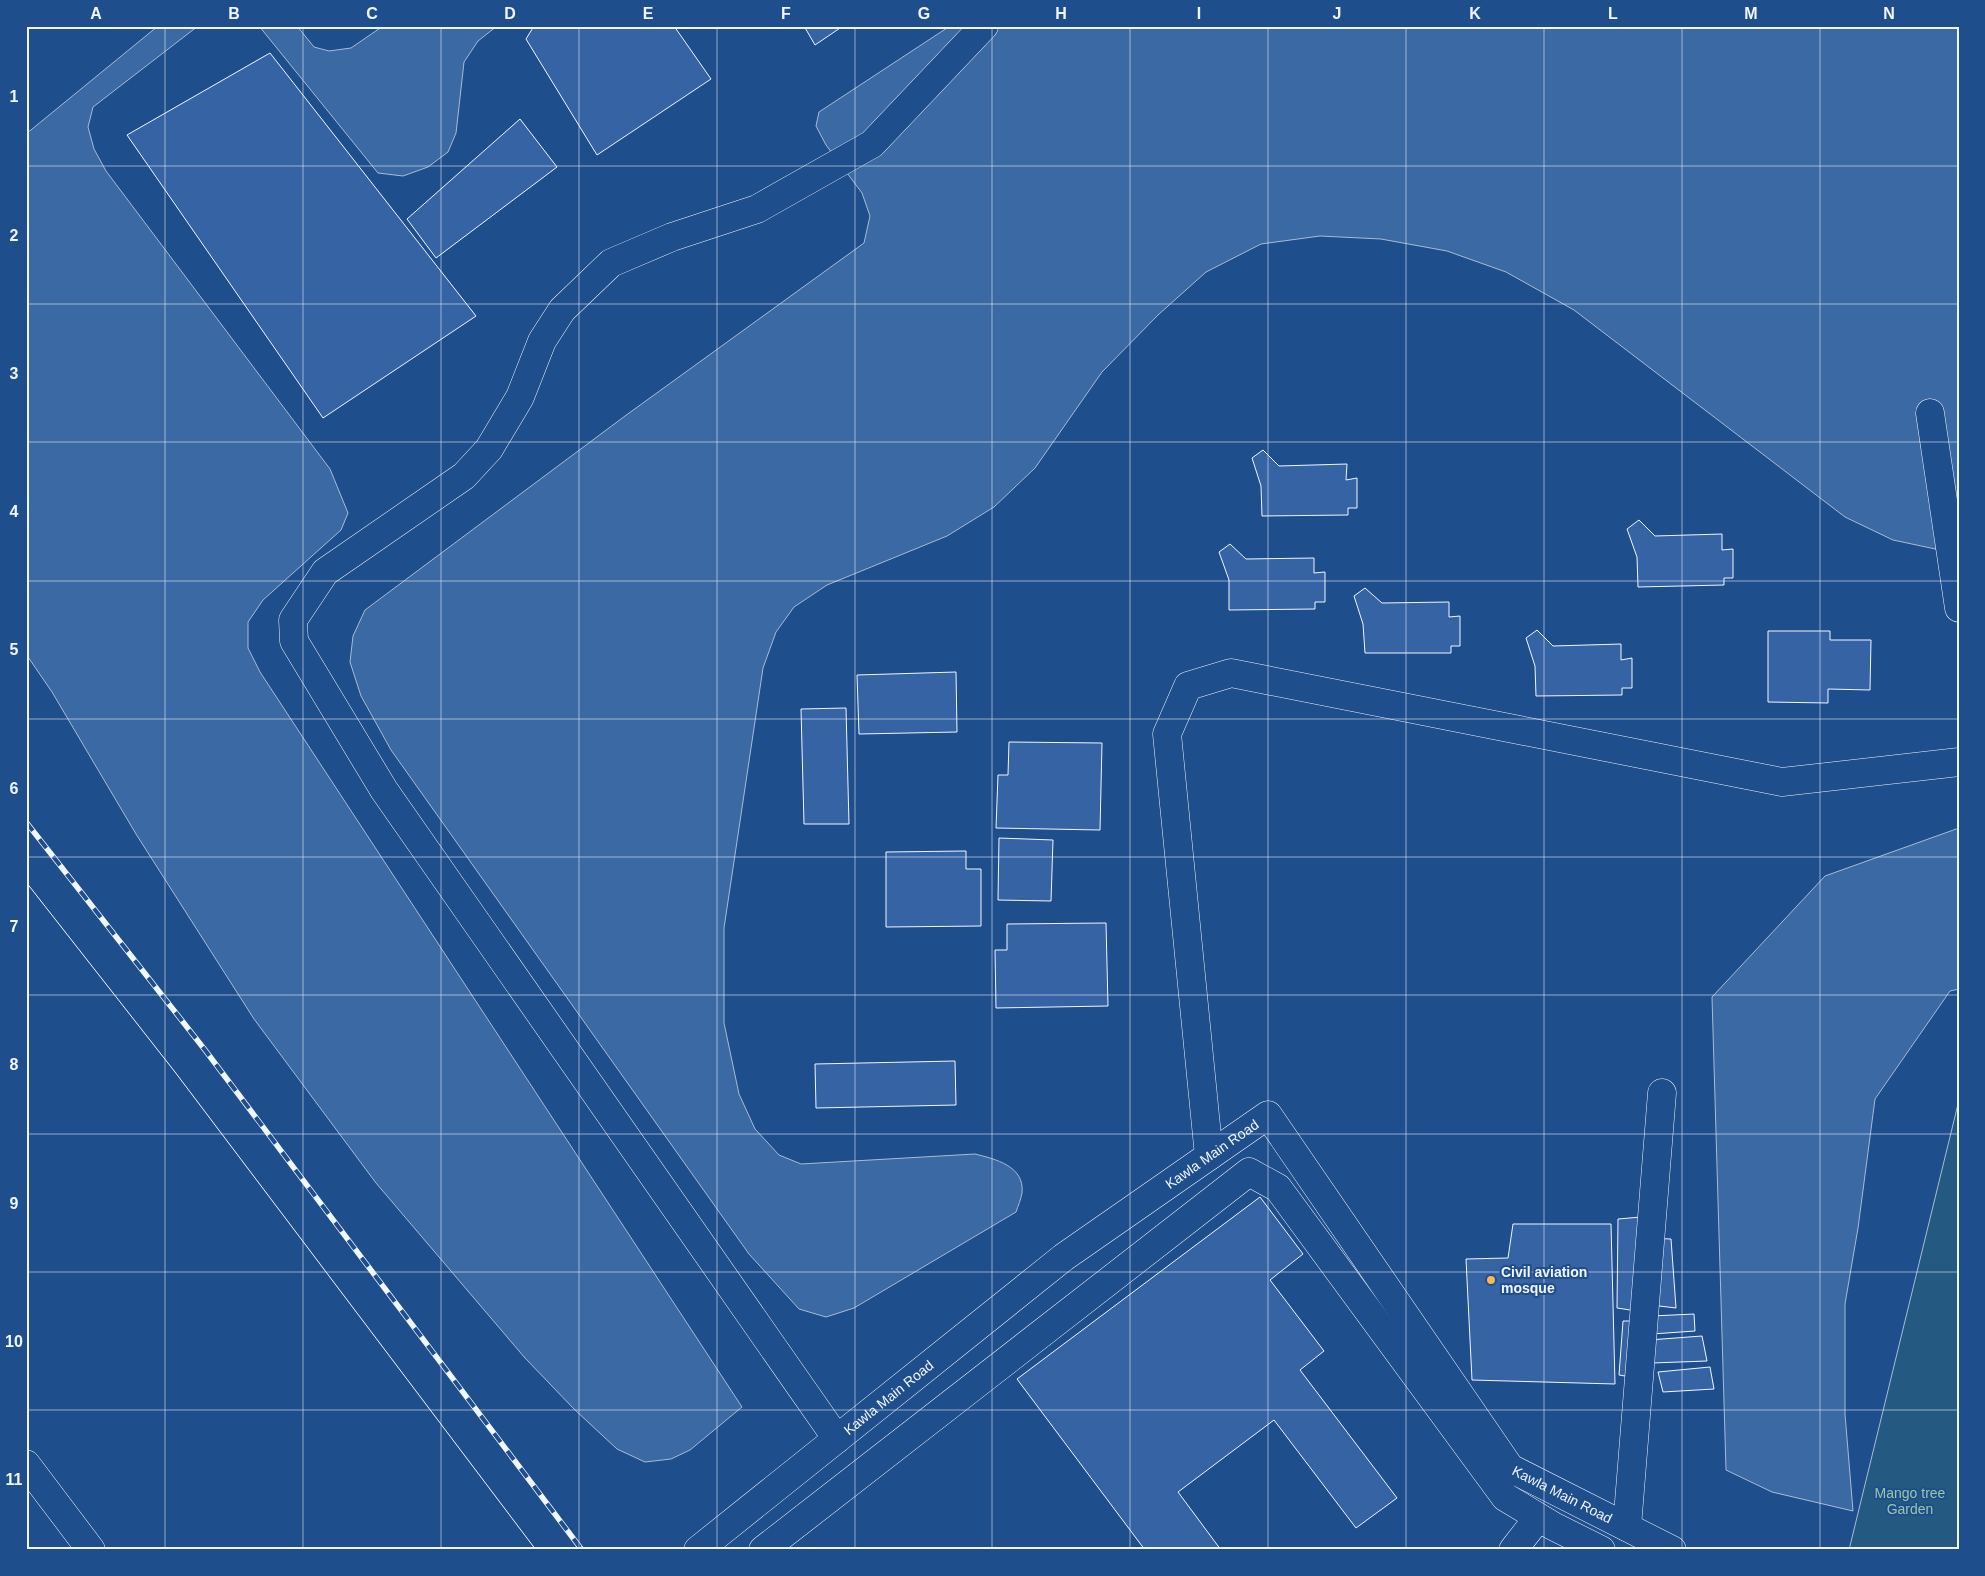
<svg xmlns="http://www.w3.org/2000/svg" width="1985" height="1576" viewBox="0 0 1985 1576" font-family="Helvetica,sans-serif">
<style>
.green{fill:#245a82;stroke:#a8bbd7}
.water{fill:#3b69a3;stroke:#a8bbd7}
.building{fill:#3563a3;stroke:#f2f6ff}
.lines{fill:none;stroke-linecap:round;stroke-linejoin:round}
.minor-casing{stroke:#f2f6ff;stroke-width:29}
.minor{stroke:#1f4e8c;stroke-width:28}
.tram{stroke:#f2f6ff;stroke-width:1}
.rail-casing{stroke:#f2f6ff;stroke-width:5.5}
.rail{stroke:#1f4e8c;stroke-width:4;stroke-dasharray:11;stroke-linecap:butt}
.grid{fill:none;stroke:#f2f6ff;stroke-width:1;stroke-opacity:0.55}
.poi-dot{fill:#ffb74d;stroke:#1f4e8c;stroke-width:2}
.labels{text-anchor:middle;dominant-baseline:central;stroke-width:4;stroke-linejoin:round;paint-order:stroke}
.street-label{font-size:14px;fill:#f2f6ff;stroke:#1f4e8c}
.poi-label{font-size:14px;font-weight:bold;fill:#f2f6ff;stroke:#1f4e8c;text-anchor:start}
.park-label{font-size:14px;fill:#97c8a6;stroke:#1f4e8c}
.neatline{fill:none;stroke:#f2f6ff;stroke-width:2}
.grid-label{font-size:16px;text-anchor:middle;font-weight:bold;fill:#f2f6ff}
</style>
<rect width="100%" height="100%" fill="#1f4e8c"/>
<!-- green -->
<path class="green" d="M1959,1100V1550H1849Z"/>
<!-- water -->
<path class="water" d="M158,26H198L93,107L88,127L94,149L106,171L330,469L348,513L341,530L263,600L248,622V648L260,672L742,1407L690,1450L671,1459L645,1462L617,1449L574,1409L525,1358L376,1183L254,1019L136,834L52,692L26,654V134Z
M259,26H297L314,47L329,51L351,48L383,26H497L478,41L464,62L456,133L448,152L428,167L403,176L378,173Z
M950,26H1959V554L1893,540L1845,517L1574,310L1506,272L1447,251L1381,239L1320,236L1261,244L1206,272L1158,315L1102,372L1035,468L994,507L947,536L827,585L794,607L776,632L763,668L724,928V1023L739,1094L755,1129L779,1155L801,1164L975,1154C995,1159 1025,1166 1022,1193C1021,1199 1018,1206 1016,1212L854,1308L826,1317L799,1309L749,1254L391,750L361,696L350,662L353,636L365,610L625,416L864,243L870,216L862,193L826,145L816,126L819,112Z
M1959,828V989L1950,991L1875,1099L1858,1228L1845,1304V1414L1853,1511L1772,1492L1726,1470L1712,997L1825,876Z"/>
<!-- building -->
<path class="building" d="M534,26H674L711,79L597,155L526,39Z
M804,26H843L815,45Z
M270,53L476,316L323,418L127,135Z
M520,119L557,167L436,258L407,219Z
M1263,450L1279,466L1347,464L1346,480L1357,478V508H1348V515L1262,516L1261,486L1252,458Z
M1639,520L1655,536L1722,534V550L1733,549V578H1724V585L1638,587L1637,557L1627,529Z
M1230,544L1246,559L1314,558V573L1325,572V602H1315V609L1229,610V580L1219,552Z
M1365,588L1382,603L1449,602V617L1460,616V646H1451V653H1365L1363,624L1354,596Z
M1537,630L1553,646L1621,644V660L1632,658V688H1622V695L1536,696L1535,666L1526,638Z
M1768,631H1830V640H1871L1870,690L1828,689V703L1768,702Z
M956,672L957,732L859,734L857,675Z
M846,708L849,824H804L801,709Z
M1009,742L1102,743L1100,830L996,828L998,775H1008Z
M999,838L1053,840L1051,901L998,900Z
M966,851V869H981V926L886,927V852Z
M1106,923L1108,1006L996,1008L995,950H1007V924Z
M955,1061L956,1105L816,1108L815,1064Z
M1260,1197L1303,1254L1270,1280L1324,1351L1300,1370L1397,1498L1356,1528L1274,1420L1178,1492L1221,1550H1145L1017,1379Z
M1641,1217L1643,1312L1617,1308L1618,1219Z
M1513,1224H1611L1615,1384L1472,1380L1466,1259L1508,1258Z
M1649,1238L1671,1239L1676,1308L1651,1305Z
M1694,1314L1695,1331L1652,1334V1316Z
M1623,1321H1640L1637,1378L1619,1375Z
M1702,1336L1707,1361L1652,1363L1649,1340Z
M1710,1367L1714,1389L1663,1392L1658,1372Z"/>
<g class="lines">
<defs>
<g id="minor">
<path d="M1930,413L1959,608"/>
<path d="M1209,1156L1167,734L1188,686L1231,673L1782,782L1959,762"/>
<path d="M837,1439L384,790L294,641L293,620L325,572L464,476L489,449L520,397L542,341L562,310L611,263L672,237L757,209L872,144L984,26"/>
<path d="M26,1464L91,1550"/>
<path d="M1627,1527L1662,1093"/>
<path id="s1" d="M698,1550L1064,1257L1268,1115L1510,1468L1672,1550"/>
<path d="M763,1550L1249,1172L1278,1188L1505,1497L1553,1526L1601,1550"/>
<path d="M1513,1550L1538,1518"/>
</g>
</defs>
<!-- minor casing -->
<use href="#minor" class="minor-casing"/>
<!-- minor -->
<use href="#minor" class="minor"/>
<!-- tram -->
<path class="tram" d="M26,882L175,1072L536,1550"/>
<defs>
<path id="rail" d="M26,822L205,1050L582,1550"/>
</defs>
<!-- rail casing -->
<use href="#rail" class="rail-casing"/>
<!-- rail -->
<use href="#rail" class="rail"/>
</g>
<!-- grid -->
<path class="grid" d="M165,26V1550M303,26V1550M441,26V1550M579,26V1550M717,26V1550M855,26V1550M992,26V1550M1130,26V1550M1268,26V1550M1406,26V1550M1544,26V1550M1682,26V1550M1820,26V1550M26,166H1959M26,304H1959M26,442H1959M26,581H1959M26,719H1959M26,857H1959M26,995H1959M26,1134H1959M26,1272H1959M26,1410H1959"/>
<!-- markers -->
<circle class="poi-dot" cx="1491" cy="1280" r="5"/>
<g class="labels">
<!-- street labels -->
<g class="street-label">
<text stroke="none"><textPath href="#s1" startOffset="649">Kawla Main Road</textPath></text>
<text stroke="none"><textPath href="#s1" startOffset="244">Kawla Main Road</textPath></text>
<text stroke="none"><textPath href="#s1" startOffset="1204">Kawla Main Road</textPath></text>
</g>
<!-- poi labels -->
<g class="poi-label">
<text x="1501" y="1272">Civil aviation<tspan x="1501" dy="16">mosque</tspan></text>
</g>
<!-- park labels -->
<g class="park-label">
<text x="1910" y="1493">Mango tree<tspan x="1910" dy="16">Garden</tspan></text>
</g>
</g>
<!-- border -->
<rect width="1985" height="1576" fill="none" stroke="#1f4e8c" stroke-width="55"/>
<rect x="28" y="28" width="1930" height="1520" class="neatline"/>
<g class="grid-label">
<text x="96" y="19">A</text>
<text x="234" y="19">B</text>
<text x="372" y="19">C</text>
<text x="510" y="19">D</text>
<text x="648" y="19">E</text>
<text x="786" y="19">F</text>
<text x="924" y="19">G</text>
<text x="1061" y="19">H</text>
<text x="1199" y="19">I</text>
<text x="1337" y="19">J</text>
<text x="1475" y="19">K</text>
<text x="1613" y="19">L</text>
<text x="1751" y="19">M</text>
<text x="1889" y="19">N</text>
<text x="14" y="102">1</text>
<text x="14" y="241">2</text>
<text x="14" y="379">3</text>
<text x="14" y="517">4</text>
<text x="14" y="655">5</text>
<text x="14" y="794">6</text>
<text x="14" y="932">7</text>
<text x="14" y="1070">8</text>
<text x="14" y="1209">9</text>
<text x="14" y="1347">10</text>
<text x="14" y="1485">11</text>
</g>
</svg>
